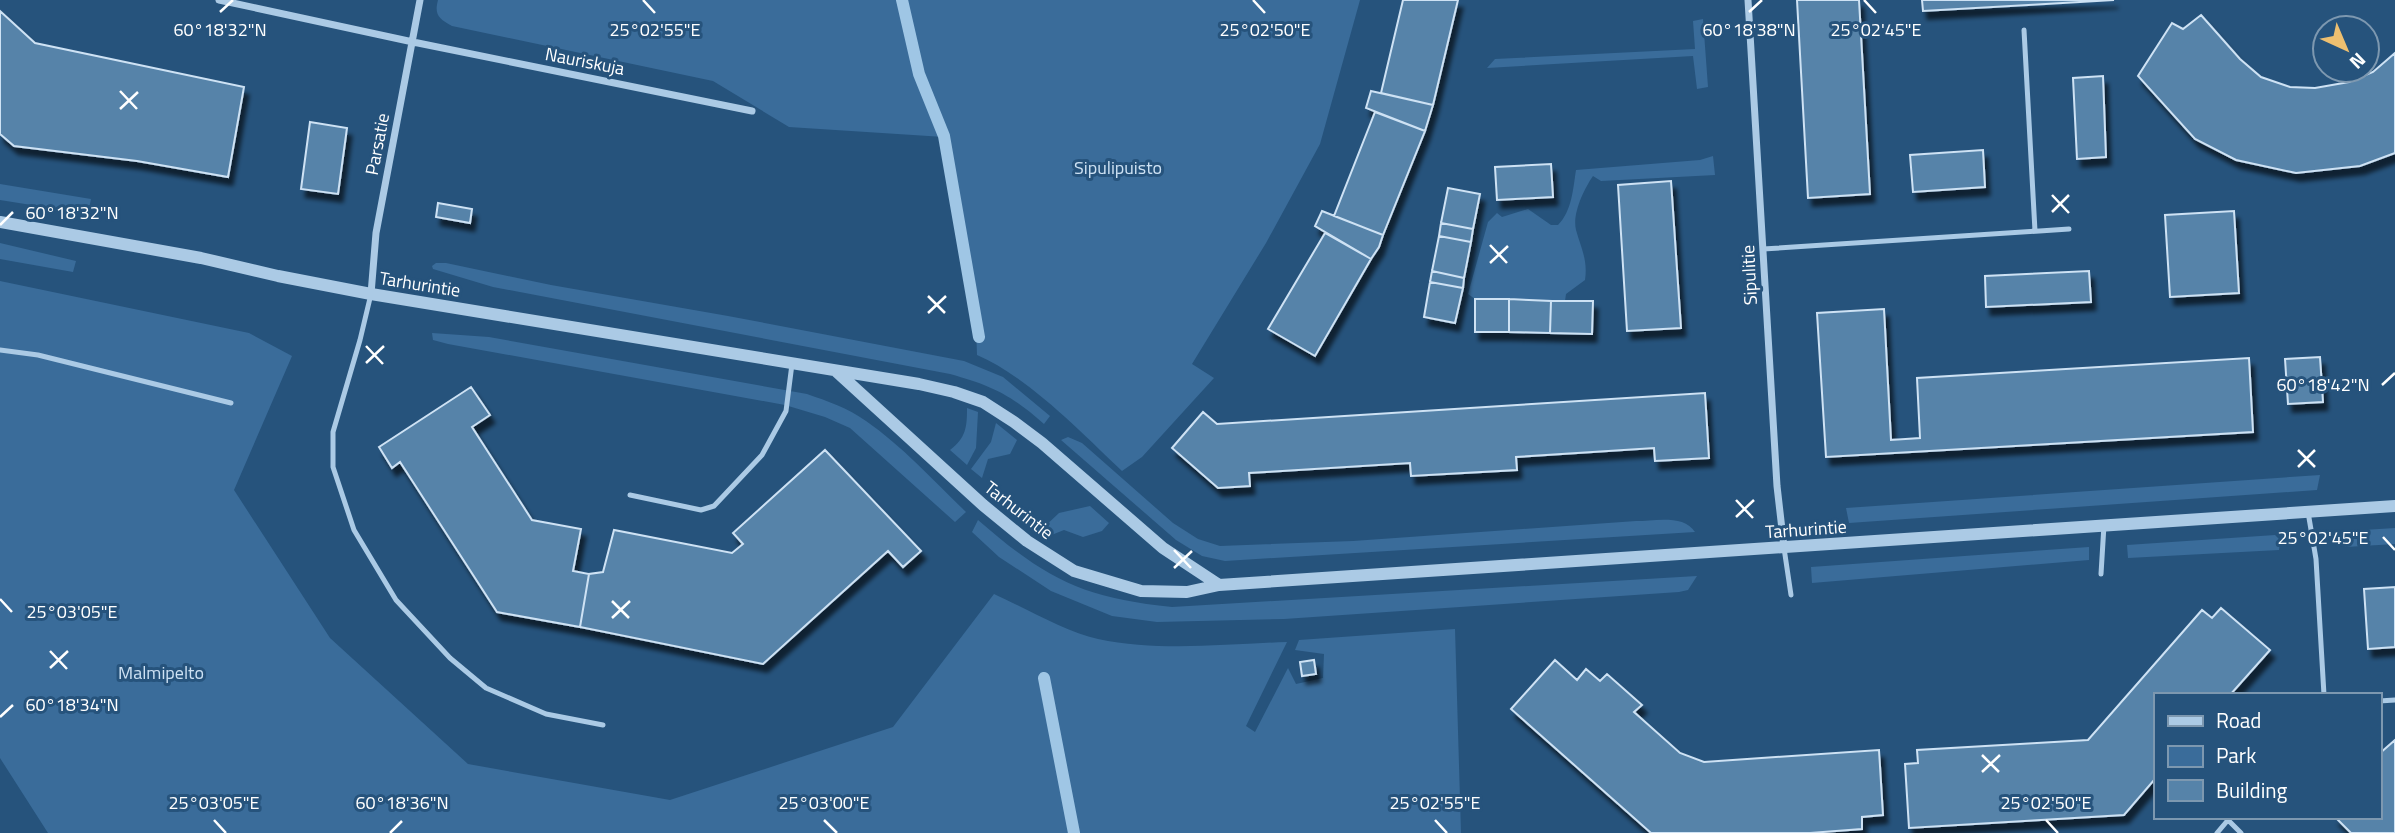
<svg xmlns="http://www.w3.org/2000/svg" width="2395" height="833" viewBox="0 0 2395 833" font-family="'Titillium Web',sans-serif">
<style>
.green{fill:#3a6c9a}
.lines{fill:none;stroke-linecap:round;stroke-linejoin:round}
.stream{stroke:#9fc6e5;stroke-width:12}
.building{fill:#5683a9;stroke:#cee2f4;stroke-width:2;filter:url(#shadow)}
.service{stroke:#abcae5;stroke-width:5}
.minor{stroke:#abcae5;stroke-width:7}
.tertiary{stroke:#abcae5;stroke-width:12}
.ticks{fill:none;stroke:#fff;stroke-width:2.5}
.labels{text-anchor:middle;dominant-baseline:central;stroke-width:6;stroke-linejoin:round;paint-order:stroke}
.street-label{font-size:18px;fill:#fff;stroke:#26537c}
.park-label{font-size:18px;fill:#cee2f4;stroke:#26537c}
.ticks-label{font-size:18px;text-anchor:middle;fill:#fff;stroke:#26537c;stroke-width:6;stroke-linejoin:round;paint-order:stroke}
</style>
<defs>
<filter id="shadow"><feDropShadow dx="4.5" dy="8" stdDeviation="2" flood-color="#0009"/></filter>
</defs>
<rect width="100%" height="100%" fill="#26537c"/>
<!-- green -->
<path class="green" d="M438,0H1360L1320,144L1266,243L1192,364L1214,378L1142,457L1122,471C1082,433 1027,376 977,355L976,326L944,137L789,127L713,81L452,26C439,19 434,15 438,0Z
M1703,19L1708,87L1697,89L1693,56L1487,68L1495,59L1695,49L1693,21Z
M1713,156L1715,175L1601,181L1593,176C1584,189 1572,214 1576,230C1581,248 1588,260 1585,280L1566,294L1565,301L1475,299L1468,294L1488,222L1497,213L1502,217L1528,209L1551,225H1558C1572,211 1573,189 1576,170L1700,160Z
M0,184L91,199L88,214L0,200Z
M0,243L76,261L73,272L0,259Z
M436,263H446L551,285L728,316L964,361L1003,377L1050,416L1044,424C1011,395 993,386 950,374L493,287L433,269L432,266Z
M0,281L249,333L292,356L234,490L330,638L468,764L670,800L893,727L994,594C1025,608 1066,632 1098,639C1160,652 1225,644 1287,642L1246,726L1255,732L1288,668L1296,684L1323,678L1324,654L1295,650L1299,640L1455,629L1461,833H48L0,758Z
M432,333L489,337L807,394C827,401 848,408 866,421C902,446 934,481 966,512L955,522L850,428L825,417L785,405L448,344L433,340Z
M967,408L978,412L976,448L967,465L950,450C966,438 967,427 967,408Z
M996,423L1017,440L1010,454L988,459L982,478L971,469L991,442Z
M1068,437L1082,443L1173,523L1198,539L1220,546L1353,541L1636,521C1654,521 1684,514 1695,532L1225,561L1202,556L1176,540L1061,440Z
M2320,475L2317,490L1849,523L1846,508Z
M1090,506L1109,523L1102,531L1083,537L1064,530L1049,536L1041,530L1059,513Z
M978,520C1046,579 1082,598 1172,607L1697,576L1688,590L1679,592L1284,619L1157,622L1112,616L1051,591L999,557L972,532Z
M2395,528V544L2346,547L2341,544L2340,539L2348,531Z
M2275,535L2280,540L2279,550L2128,558L2127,545Z
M2089,547V560L1812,583L1811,567Z"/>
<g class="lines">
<!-- stream -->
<path class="stream" d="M902,0L919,74L944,136L979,337
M1044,678L1074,833"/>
</g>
<!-- building -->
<path class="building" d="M1403,0H1458L1433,105L1381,93Z
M1797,0H1859L1870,194L1808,198Z
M1922,0H2114L1923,11Z
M0,11L35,43L244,87L228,177L137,161L14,146L0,134Z
M2201,15L2240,59L2261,77L2290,87L2315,88L2349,82L2373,72L2395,53V153L2360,166L2296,173L2236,160L2195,139L2138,76L2172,23L2183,29Z
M2103,76L2106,157L2077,159L2073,78Z
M1371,91L1433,105L1425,131L1366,108Z
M1375,112L1425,131L1383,235L1334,216Z
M310,122L347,128L338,194L301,189Z
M1983,150L1985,187L1913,192L1910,155Z
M1551,164L1553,197L1497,200L1495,167Z
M1671,181L1681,328L1627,331L1618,185Z
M1448,188L1480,194L1473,229L1441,223Z
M438,203L472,209L470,223L436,217Z
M1322,211L1383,235L1379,247L1371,259L1315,226Z
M2234,211L2239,293L2170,297L2165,215Z
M1441,223L1473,229L1471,242L1439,236Z
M1325,233L1371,259L1315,356L1268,329Z
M1439,236L1471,242L1464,278L1432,271Z
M1432,271L1464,278L1463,288L1430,282Z
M2089,271L2091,302L1986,307L1985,276Z
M1430,282L1463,288L1455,323L1424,317Z
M1475,299H1509V332H1475Z
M1509,299L1551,301L1550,333L1509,332Z
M1551,301H1593L1592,334L1550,333Z
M1884,309L1891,440L1920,438L1917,378L2249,358L2253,432L1826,457L1817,313Z
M2320,357L2323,402L2288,404L2285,359Z
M471,387L490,415L472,427L532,520L581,529L573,571L589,574L580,627L497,612L400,462L392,468L379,447Z
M1705,393L1709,458L1655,461L1654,448L1516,457L1517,470L1411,476L1410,463L1249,473L1250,486L1218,488L1172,448L1203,412L1217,424Z
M825,450L921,551L903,567L888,551L763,664L580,627L589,574L603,572L614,530L732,553L743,544L733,533Z
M2395,587V647L2368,649L2364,589Z
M2221,608L2270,650L2230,695H2155V779L2124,815L1909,828L1905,764L1918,763L1917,750L2088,740L2202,610L2212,618Z
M1314,660L1316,674L1302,676L1300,662Z
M1555,660L1577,680L1586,669L1600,681L1607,674L1642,705L1634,712L1680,753L1704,762L1879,750L1883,815L1862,817V829L1810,833H1651L1511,709Z
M2395,740V833H2351L2335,817H2379V754Z"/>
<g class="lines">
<!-- service -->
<path class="service" d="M2024,30L2035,231
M1763,249L2069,229
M371,294L360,340L333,432V467L354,530L396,600L450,658L486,688L546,714L603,725
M0,350L38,355L231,403
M630,495L701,510L714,506L762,455L786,411L792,364
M2308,512L2316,559L2324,695
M1784,548L1791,595
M2101,574L2104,525
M2379,701L2395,700
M2217,833L2228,820L2241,833"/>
<!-- minor -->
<path class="minor" d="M219,0L413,42L752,111
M1748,0L1777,486L1784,547
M371,294L376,233L420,0"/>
<!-- tertiary -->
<path class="tertiary" d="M0,222L201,258L278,276L371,294L919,384L954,392L983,402L1014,422L1042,443L1163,548L1219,585
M836,371L983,505L1027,541L1074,571L1141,591L1187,592L1219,585L2395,506"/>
</g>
<!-- ticks -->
<path class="ticks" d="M643,0L655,13M1253,0L1265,13M1864,0L1876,13M220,12L233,0M1749,12L1762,0M120,91L137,109M120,109L138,92M2052,195L2069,213M2052,212L2069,195M0,225L13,212M1490,245L1507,263M1490,263L1508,246M928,296L945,313M928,313L946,296M366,346L383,364M366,363L384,346M2382,385L2395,373M2298,450L2315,467M2298,467L2315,450M1736,500L1753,518M1736,517L1754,500M2383,537L2395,550M1174,550L1191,568M1174,568L1192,551M0,599L12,612M612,601L629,618M612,618L630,601M50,651L67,669M50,668L68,651M0,717L13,705M1982,755L1999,772M1982,772L2000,755M214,820L226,833M824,820L837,833M1435,820L1447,833M2046,820L2058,833M390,833L402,821"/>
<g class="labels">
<!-- street labels -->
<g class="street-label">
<text transform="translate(585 61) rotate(11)">Nauriskuja</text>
<text transform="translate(377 144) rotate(-79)">Parsatie</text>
<text transform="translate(1749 275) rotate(-93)">Sipulitie</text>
<text transform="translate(420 284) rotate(9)">Tarhurintie</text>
<text transform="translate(1019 510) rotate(38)">Tarhurintie</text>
<text transform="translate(1806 529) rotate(-4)">Tarhurintie</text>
</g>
<!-- park labels -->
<g class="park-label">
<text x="1118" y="167">Sipulipuisto</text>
<text x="161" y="672">Malmipelto</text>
</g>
</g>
<g class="ticks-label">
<text x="220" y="36">60°18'32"N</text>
<text x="1749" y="36">60°18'38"N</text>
<text x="655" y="36">25°02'55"E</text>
<text x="1265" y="36">25°02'50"E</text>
<text x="1876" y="36">25°02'45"E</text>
<text x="72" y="219">60°18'32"N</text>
<text x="2323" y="391">60°18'42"N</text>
<text x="2323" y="544">25°02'45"E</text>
<text x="72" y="618">25°03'05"E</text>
<text x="72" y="711">60°18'34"N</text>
<text x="214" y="809">25°03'05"E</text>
<text x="824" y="809">25°03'00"E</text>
<text x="1435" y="809">25°02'55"E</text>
<text x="2046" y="809">25°02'50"E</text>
<text x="402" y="809">60°18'36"N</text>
</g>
<!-- legend -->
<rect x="2154" y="693" width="228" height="126" fill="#26537c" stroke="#7d98b0" stroke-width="2"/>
<rect x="2168" y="716" width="35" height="10" fill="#abcae5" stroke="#7d98b0" stroke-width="2"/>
<text x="2216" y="728" font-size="21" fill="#ffffff">Road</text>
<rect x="2168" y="746" width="35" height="21" fill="#3a6c9a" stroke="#7d98b0" stroke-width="2"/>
<text x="2216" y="763" font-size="21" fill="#ffffff">Park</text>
<rect x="2168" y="780" width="35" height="21" fill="#5683a9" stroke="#7d98b0" stroke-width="2"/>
<text x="2216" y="798" font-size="21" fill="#ffffff">Building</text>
<!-- north arrow -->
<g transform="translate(2346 49) rotate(136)"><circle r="33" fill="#26537c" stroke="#7d98b0" stroke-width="2"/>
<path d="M0-5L12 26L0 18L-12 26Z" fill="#edbf70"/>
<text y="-10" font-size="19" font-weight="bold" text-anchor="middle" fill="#ffffff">N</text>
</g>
</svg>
